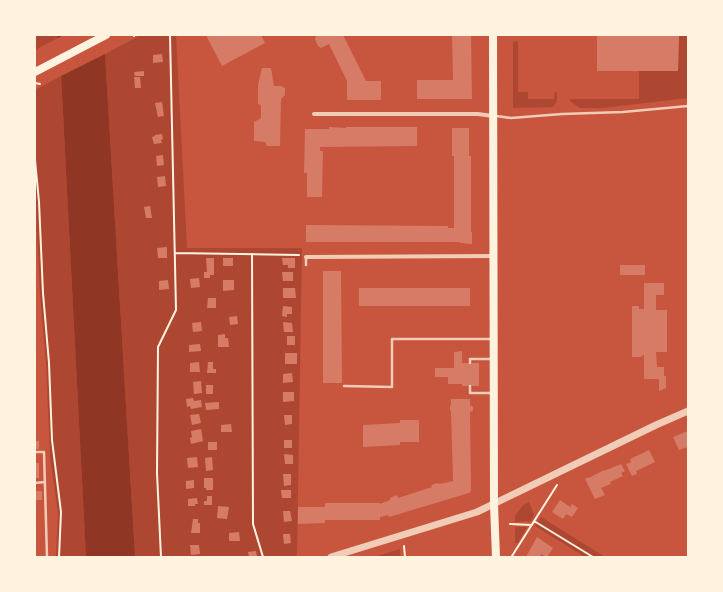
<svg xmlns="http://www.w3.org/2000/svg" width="723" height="592" viewBox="0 0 723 592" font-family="Karla,sans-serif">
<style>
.green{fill:#ae4732}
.water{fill:#8f3625}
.pier{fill:#c8553d}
.building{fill:#d67c66}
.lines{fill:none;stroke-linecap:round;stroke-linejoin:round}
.path{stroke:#fff3e0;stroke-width:2}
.service{stroke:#f1ccb7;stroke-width:2.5}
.minor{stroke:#f1ccb7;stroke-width:4}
.tertiary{stroke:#f1ccb7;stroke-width:7}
.secondary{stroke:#fff3e0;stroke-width:8}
</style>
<rect width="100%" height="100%" fill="#c8553d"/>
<!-- green -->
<path class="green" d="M35,35H57L58,38L35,50Z
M141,35H176L187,248H302L297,555L290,557H135L105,54Z
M674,35H688V98L602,108H580L570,101V99H639V71H678L679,36H674Z
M518,41V92H528V99H554L555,92H557V101L553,107L513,108V42Z
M61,76L86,557H56L58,513L50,457L46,363L40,294L35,194V90Z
M529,502L534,515L531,521L515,522V516L523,505Z
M541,517L605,557H585L535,526Z
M515,527H527L518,543H515Z
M400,549V557H374Z"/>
<!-- water -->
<path class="water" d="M57,35H106L105,54L135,557H86L60,55Z"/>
<!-- pier -->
<path class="pier" d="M64,35H108L107,53L59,77L58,55L56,39Z"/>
<!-- building -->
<path class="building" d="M206,35H261L265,43L222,66Z
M318,35H343L366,81H381V100H347V81L329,44L321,48L318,46L315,39L316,36Z
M452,35H471L472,99H417V80H453Z
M659,35L679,36L678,71H597V36H659Z
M162,54L163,62L153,63V55Z
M262,68H271L274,86H281L285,88V95L281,99L280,146H267L265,142L254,141V122L261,118V105L258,104V85Z
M144,71V76H135L134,72Z
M134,77H140L141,88H135Z
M162,102L164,116L158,117L155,103Z
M329,127L346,128V127H417V146L320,147V151H323L322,197H307V173H304L305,129H329Z
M452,128H469V156H471V232H472V244L460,243V242H306V225L448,226V228H454V156H452Z
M162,134L163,139L161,140L162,143L154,144L152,137L155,136V135Z
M163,155L164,165L157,166L156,156Z
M165,176L166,186L158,187L157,177Z
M150,206L152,218H146L144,207Z
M167,247V258H158L157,248Z
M206,258H214V275H210V278H204V272H207Z
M223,258H233V266H223Z
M282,258H295V268H288V265H283Z
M620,265H645V275H620Z
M323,271H341L342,383H323Z
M282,272H293V281H283Z
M199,278L200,287L191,288L190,279Z
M168,280L169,289L159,290V281Z
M223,280H234V290L223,291Z
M644,283H664V295H656V310H667V352H656L657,367H664V376H666V388L659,391V379H644V355L640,357H632V306H639V309H644Z
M283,288H295L296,298H283Z
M359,288H470V306H359Z
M208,298H216V308H207Z
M283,306L292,307V314H287V317L282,316Z
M237,316L238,324L230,325L229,317Z
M201,322L202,331L193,332L192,323Z
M283,322L292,323L293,332H284Z
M225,334V338H228L229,347H218V335Z
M287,336H295V345H287Z
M200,344L201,351L189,352V345Z
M462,351V363H479V386H462V384H448V377H435V368H454V352Z
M285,353H297V364H285Z
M199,362L200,372H190V363Z
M208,362H213V369H216V373H207Z
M292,373L293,382L283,383V374Z
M201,381L202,393L194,394L193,382Z
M206,385H213V394H206Z
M283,392H294V401L283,402Z
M193,398L194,401L201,400L202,407L191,409L190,406L187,407L186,399Z
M451,399H470V405L473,407V411L470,412L471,491L469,493L389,517L388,515L380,517V520H325V523L298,524V507H325V503H380V504L390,500V498L397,495L398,498L432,487L431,485L438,483L439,484L453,481L451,411H450V406L451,405Z
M219,402V409L206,410L205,403Z
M199,414L201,423L192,425L190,415Z
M284,415H292V424L285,425Z
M400,420H419V442H400V445L363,447V425L400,423Z
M231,424L232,432H221V425Z
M201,429L203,441L191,444L190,438L192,437L191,431Z
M688,431V447L679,450L673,437Z
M284,440H292V448H284Z
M35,441H39V449H35Z
M208,442H217V450H208Z
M649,450L655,462L636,471L637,474L632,476L626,464L631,462L630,459Z
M284,454L293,455V464H285Z
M197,457L198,467L188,468L187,458Z
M212,457L213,470L206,471L205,458Z
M35,463H39V478H35Z
M621,464L625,471L621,473L623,476L610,482L611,484L601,488L605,495L595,499L585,479L589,477V478L604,470V471Z
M283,474H291V485L284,486Z
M204,478H213V490H206V488H204Z
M194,480V488L186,489V481Z
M281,490H291V498H282Z
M35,491H42V500H35Z
M207,496H212V505H204V501H207Z
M197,498L198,504H195V506H188V499Z
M560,500L570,507L572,504L578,508L572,517L566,514L563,519L552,512Z
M218,506L229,507L227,519L217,518Z
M283,511H290L292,521L284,522Z
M193,519H198V523H200V533H191Z
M239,532L240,541H229V533Z
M283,534H290L291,543L284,544Z
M537,537L553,548L547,557L541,554L540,557H526Z
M190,545H199L200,554L191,555Z
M256,551L257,557H249L248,552Z"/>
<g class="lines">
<!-- path -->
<path class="path" d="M134,36L135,35
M35,83L40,84
M35,160L39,202L43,293L49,363L52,440L61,512L59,557
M175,253L299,255
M252,254L253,524L263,557
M534,521L593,557
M510,524L532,525
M404,546L405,557
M512,556L557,485
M161,557L157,473L158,347L176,310L170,35"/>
<!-- service -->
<path class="service" d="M496,116L511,118L562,114L623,112L688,106
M306,257V265
M470,363V359H491
M344,386L392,387V339H491
M470,386V393H492
M35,452H44L47,557
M35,483L45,482"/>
<!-- minor -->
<path class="minor" d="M314,114H478L493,116
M306,257L493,256"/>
<!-- tertiary -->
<path class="tertiary" d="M331,557L477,512L656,425L688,411"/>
<!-- secondary -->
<path class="secondary" d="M493,35L494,504L496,557
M35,72L106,35"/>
</g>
<!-- border -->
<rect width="723" height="592" fill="none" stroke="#fff3e0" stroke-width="72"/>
</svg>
